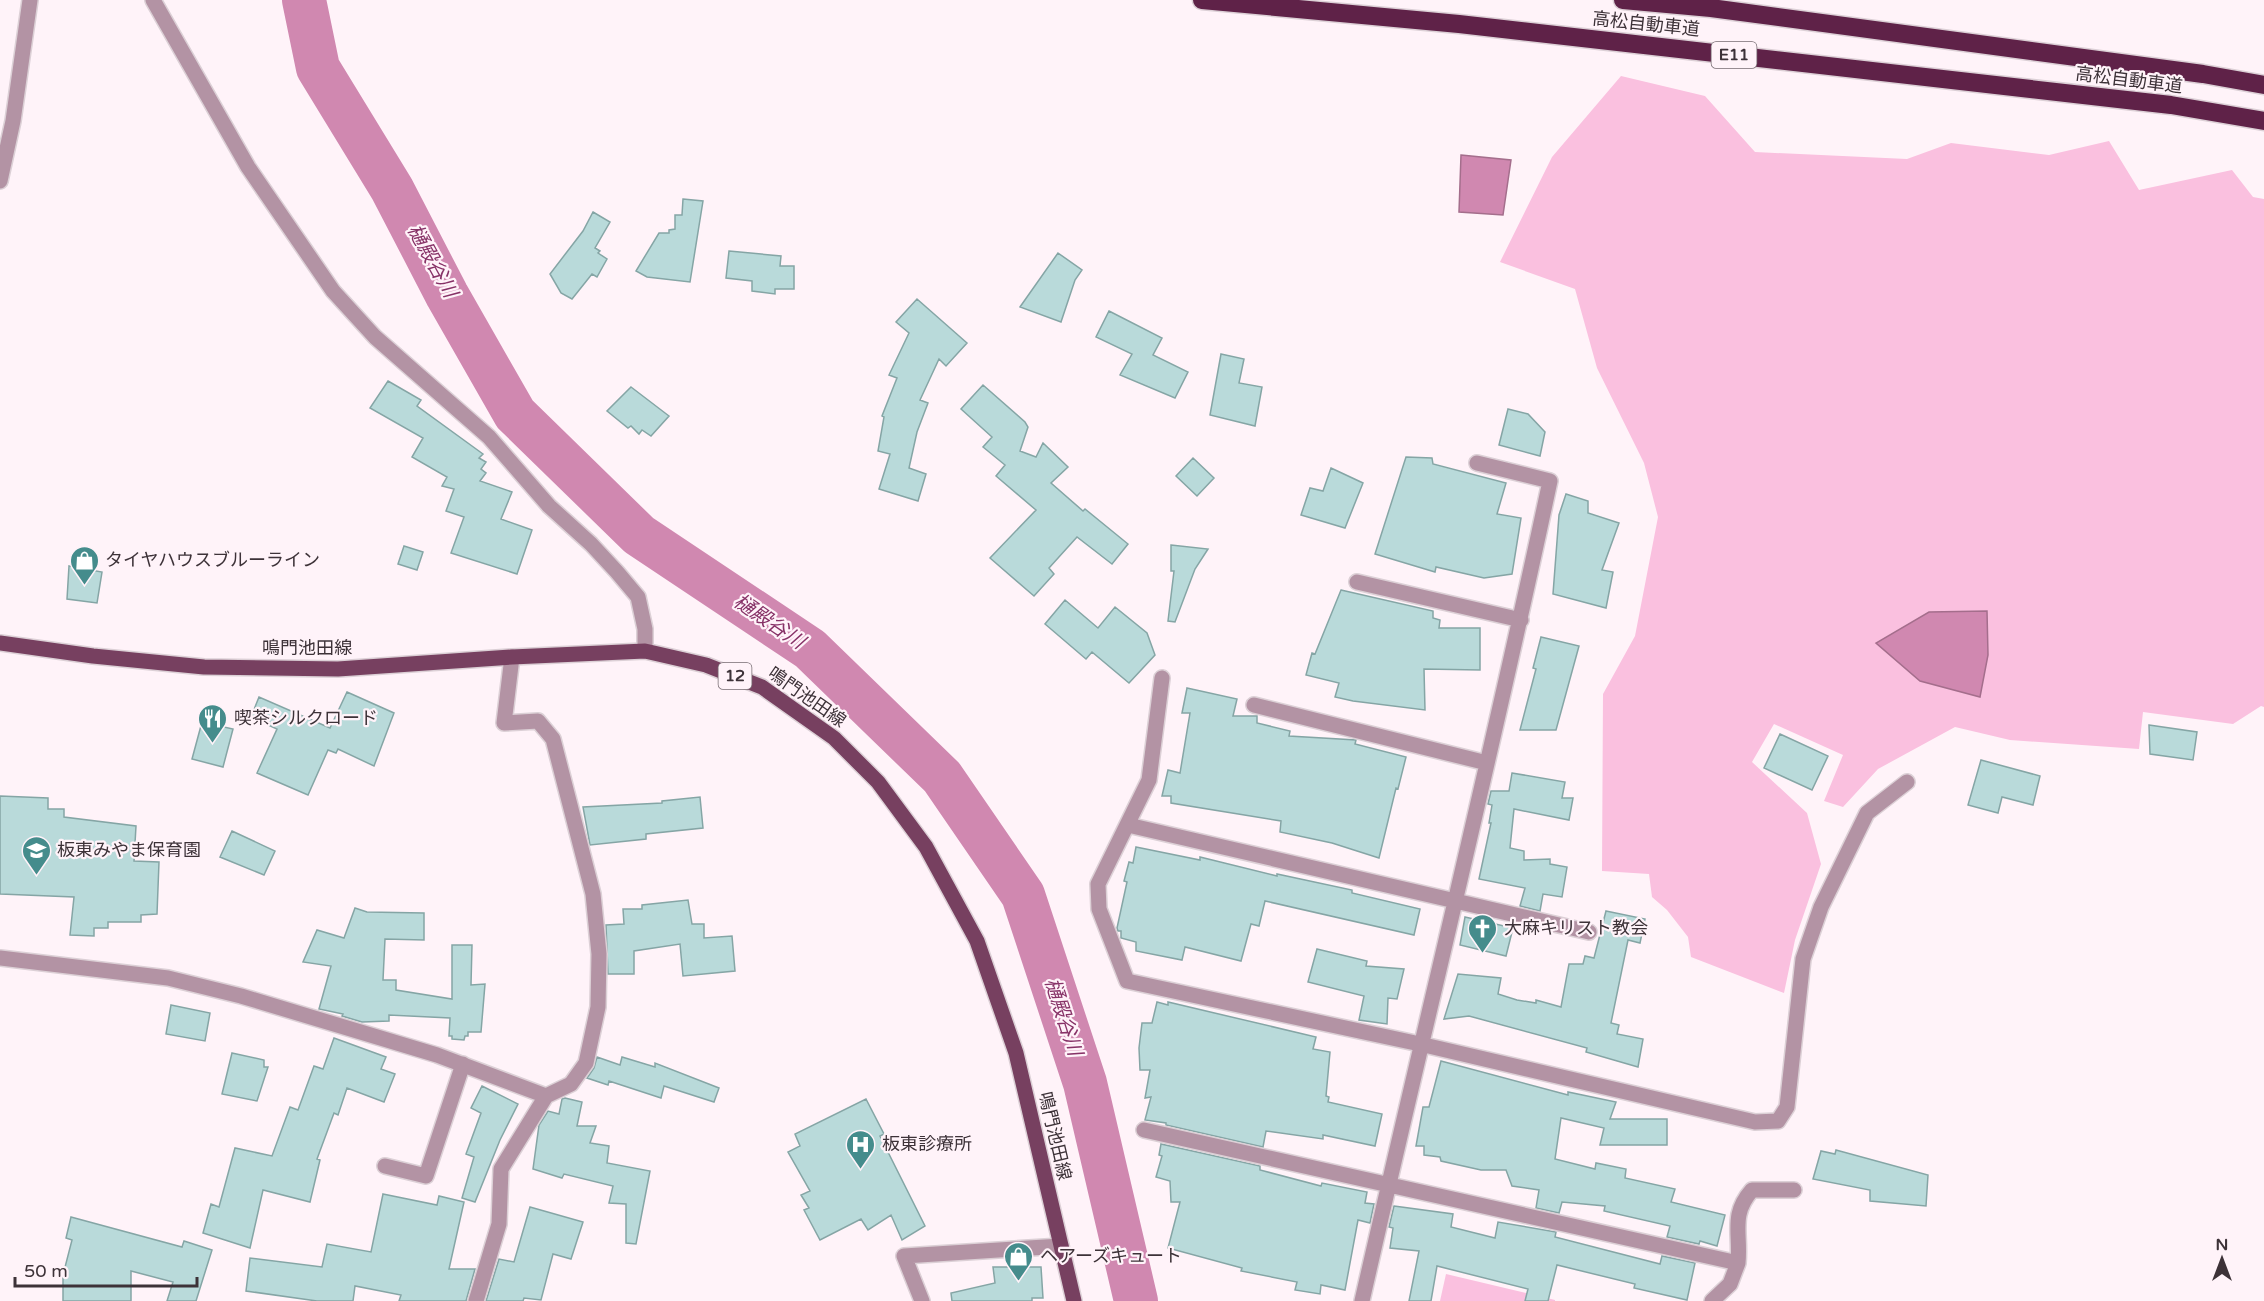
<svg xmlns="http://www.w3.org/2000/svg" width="2264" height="1301" viewBox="0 0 2264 1301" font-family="'Varela Round','Noto Sans JP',sans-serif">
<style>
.green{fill:#fac0df}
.water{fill:#d088b0;stroke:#a46e8c;stroke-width:1.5}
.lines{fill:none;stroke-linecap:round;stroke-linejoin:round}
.river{stroke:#d088b0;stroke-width:44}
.building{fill:#b9dada;stroke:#85a5a5;stroke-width:1.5}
.minor-casing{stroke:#dcd0d6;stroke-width:18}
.major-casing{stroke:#dcd0d6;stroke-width:18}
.highway-casing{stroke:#dcd0d6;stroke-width:21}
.minor{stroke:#b393a4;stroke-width:15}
.major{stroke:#774060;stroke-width:15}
.highway{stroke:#5f2248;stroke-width:18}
.labels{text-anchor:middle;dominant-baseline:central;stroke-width:4.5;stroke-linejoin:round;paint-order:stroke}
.shield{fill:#fff3f9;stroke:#776c72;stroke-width:1.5}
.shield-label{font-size:16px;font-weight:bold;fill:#3d3238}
.street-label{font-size:18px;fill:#3d3238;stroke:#fff3f9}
.poi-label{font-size:18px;fill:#3d3238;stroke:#fff3f9;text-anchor:start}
.water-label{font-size:20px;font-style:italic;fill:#873267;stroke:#fff3f9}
</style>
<rect width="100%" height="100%" fill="#fff3f9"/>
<!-- green -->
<path class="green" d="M1621,76L1705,96L1755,152L1907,159L1951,143L2049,155L2109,141L2139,190L2232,170L2253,197L2264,199V707L2261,706L2233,724L2143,712L2139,749L2010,740L1955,727L1878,769L1843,807L1824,801L1843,755L1774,724L1752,762L1807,813L1821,864L1795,940L1784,993L1691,957L1688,937L1667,910L1652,897L1649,874L1602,871L1603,694L1635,636L1658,517L1644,463L1597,368L1575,289L1500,262L1552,157Z
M1446,1274L1555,1300V1301H1440Z"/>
<!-- water -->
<path class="water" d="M1461,155L1511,160L1503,215L1459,212Z
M1987,611L1988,655L1980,697L1920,681L1876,643L1929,612Z"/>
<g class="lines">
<!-- river -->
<path class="river" d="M304,0L318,68L392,189L447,295L515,414L639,535L810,649L942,777L1023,895L1085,1083L1136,1301"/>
</g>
<!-- building -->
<path class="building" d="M683,199L703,201L690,282L647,277L636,271L659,233H669V230L675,229V215H682Z
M593,212L610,222L595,248L600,251L598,253L607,259L597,277L592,274L572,299L561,293L550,274L583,231Z
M729,251L781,256L780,266H794V289H775V294L752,291V281L726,278Z
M1058,253L1082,270L1075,280L1061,322L1020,307Z
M917,299L967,343L946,366L939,359L920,400L928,403L917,432L909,468L926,474L918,501L879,489L890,454L878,451L884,417L882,416L897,378L889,375L909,333L896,322Z
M1109,311L1162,338L1153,355L1188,372L1175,398L1120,375L1132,354L1096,337Z
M1221,354L1244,359L1239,383L1262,387L1255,426L1210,415Z
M388,381L421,400L417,406L483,454L479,458L486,462L481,469L486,473L480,481L512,492L501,519L532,530L517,574L451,553L464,517L446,511L454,489L442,486L447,477L412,457L423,438L370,408Z
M983,385L1025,422L1028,427L1020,451L1036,457L1043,443L1068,467L1051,483L1083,511L1085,509L1128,544L1112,564L1077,537L1049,568L1054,574L1034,596L990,558L1036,510L996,476L1005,465L983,447L992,437L961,409Z
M631,387L669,416L651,436L642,430L639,434L631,426L628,428L607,411Z
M1508,409L1528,414L1545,432L1540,456L1499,445Z
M1406,457L1432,458L1433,464L1506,483L1497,514L1521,518L1512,574L1484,578L1436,567L1435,572L1375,554Z
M1193,458L1214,478L1197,496L1176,476Z
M1331,468L1363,483L1345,528L1301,515L1310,488L1323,491Z
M1566,494L1588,501V513L1619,523L1602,570L1613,572L1606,608L1553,594L1559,515Z
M1171,545L1208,549L1195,569L1175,622L1168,621L1174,571H1171Z
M404,546L423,552L417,570L398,564Z
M69,566L102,572L97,603L67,599Z
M1341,590L1433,611V618L1440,620L1439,628H1480V670L1424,669L1425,710L1353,701L1335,697L1339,683L1306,675L1312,653L1315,654Z
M1065,600L1098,628L1115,607L1147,633L1155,655L1129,683L1092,652L1086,659L1045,624Z
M1541,637L1579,646L1556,730H1520L1536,669L1533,668Z
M1187,688L1237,699L1233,716H1257V723L1290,731L1289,736L1356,740L1355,744L1406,757L1398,789L1396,788L1379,858L1332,843L1280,832L1281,821L1171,803V796H1162L1168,770L1180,773L1190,713H1182Z
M347,692L394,713L374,766L338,749L336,753L328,750L308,795L257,773L277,729L251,717L259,697L330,728Z
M202,722L233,729L223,767L192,759Z
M2149,725L2197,732L2193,760L2150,754Z
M1780,734L1828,756L1812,790L1764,768Z
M1981,760L2040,776L2033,805L2002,797L1998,813L1968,805Z
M1512,773L1565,782L1562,798H1573L1569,820L1514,809L1510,848L1524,851V860L1550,859V864L1567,867L1562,897L1543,894L1540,911L1520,906L1525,888L1479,879L1491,823H1489L1492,805L1488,804L1491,791H1509Z
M0,796L48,798V809H64V817L136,826L134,861L159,862L157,914L141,915V922H108V928H94V936L70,935L74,897L0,894Z
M700,797L703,828L646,834V839L590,845L583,807L662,803V801Z
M232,831L275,851L264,875L220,857Z
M1136,847L1200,860V857L1277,876V874L1352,890V893L1420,909L1414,935L1265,901L1259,926L1251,924L1241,961L1185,947L1182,960L1136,951V942L1121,938V931H1118L1117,928L1127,882L1124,881L1129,862L1133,863Z
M688,900L692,924H704V938L732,936L735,971L683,976L680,944L634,951V974H608L606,925L624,924L623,909H642V905Z
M355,908L367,912L424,913V940L385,939L383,980H396V990L452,999V945H472L471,985L485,984L481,1032H468V1036H465L464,1040L452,1039V1036H449L450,1018L389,1015V1021L362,1022L342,1016L343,1014L319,1009L331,966L303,962L317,930L344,938Z
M1606,911L1645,919L1640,943L1628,940L1611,1023L1619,1025L1617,1034L1643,1039L1638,1067L1586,1052L1587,1048L1469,1016L1444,1019L1458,974L1501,978L1498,994L1517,1000L1536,1003V1000L1561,1007L1569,964H1583L1585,956L1594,958Z
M1465,917L1513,928L1506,956L1460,945Z
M1317,949L1367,961L1366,966L1404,969L1397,999L1388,998L1387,1024L1359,1020L1364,996L1308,982Z
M1157,1002L1168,1005V1002L1316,1037L1313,1049L1330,1052L1326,1096L1329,1097L1328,1102L1382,1114L1375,1146L1323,1135V1139L1266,1131L1263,1147L1166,1125V1123L1145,1120L1151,1097L1145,1098L1150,1070H1140L1139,1048L1142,1023H1152Z
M171,1005L210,1013L205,1041L166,1034Z
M334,1038L386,1057L381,1069L395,1074L384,1102L347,1088L338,1115L334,1113L317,1159L320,1160L310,1202L263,1190L250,1248L203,1233L211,1204L219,1207L235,1148L272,1156L290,1107L298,1110L314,1066L323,1069Z
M232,1053L264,1060V1067H268L257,1101L222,1094Z
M597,1057L620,1065L622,1057L655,1067V1063L719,1088L714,1102L664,1086L661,1098L609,1081L608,1085L587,1078L594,1068Z
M1441,1061L1568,1095V1092L1616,1102L1610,1119H1667V1145H1600L1604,1128L1561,1118L1555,1159L1595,1169L1596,1163L1626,1169L1625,1178L1675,1189L1671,1202L1725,1215L1717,1246L1700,1241L1699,1244L1667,1237L1670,1226L1604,1211L1605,1206L1562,1202L1559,1213L1536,1208L1539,1190L1512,1186L1506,1170H1481L1441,1161L1440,1157L1424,1155V1146H1416L1423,1107H1429Z
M482,1086L518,1104L500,1140L475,1202L462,1198L474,1157L466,1154L481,1113L471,1108Z
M565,1098L582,1102L577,1126H596L590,1143L609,1146L607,1163L650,1171L636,1244L626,1243V1204L609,1203L613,1186L564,1174L562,1178L533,1169L539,1125L548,1111L559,1114L562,1099Z
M866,1099L884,1134L880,1136L925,1226L902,1240L891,1215L868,1230L861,1219L820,1240L804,1210L809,1208L801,1195L810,1191L788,1152L800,1146L795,1134Z
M1161,1144L1260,1166V1170L1321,1186L1322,1183L1367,1192L1365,1203L1374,1204L1370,1223L1358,1220L1345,1290L1321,1285L1320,1294L1295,1290L1297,1282L1241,1271L1242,1268L1168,1248L1180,1202H1171L1170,1181L1156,1177L1162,1156L1159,1155Z
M1836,1150L1928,1175L1926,1206L1870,1201V1190L1813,1179L1821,1151L1835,1154Z
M383,1194L437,1205L439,1196L464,1202L449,1269H475L466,1301H399L401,1295L355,1286L353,1301H317L246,1291L250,1258L322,1267L327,1244L371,1252Z
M1394,1206L1453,1214L1451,1227L1495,1238L1498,1222L1556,1232L1555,1237L1660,1264L1662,1256L1695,1263L1687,1300L1634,1288L1635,1284L1557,1265L1548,1301H1525L1528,1289L1437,1266L1431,1301H1409L1419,1251L1390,1248L1393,1228L1389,1227Z
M530,1207L583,1222L571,1259L553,1254L541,1300L524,1298L523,1301H486L499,1259L514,1262Z
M71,1217L182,1247L184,1241L212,1250L196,1301H167L173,1282L131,1271V1301H63V1275L72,1240L66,1238Z
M993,1267H1041L1043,1298H1032V1301H952L951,1293L995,1283Z"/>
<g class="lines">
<defs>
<path id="minor" d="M153,0L248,167L333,291L375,337L489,437L549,506L591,544L617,572L638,597L645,629V651
M0,181L13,121L30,0
M1357,582L1521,620
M1162,678L1149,780L1098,884L1099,909L1127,981L1420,1044L1755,1122L1778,1121L1787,1107L1803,959L1821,907L1867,813L1907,782
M1254,705L1487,763
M1128,825L1589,932
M0,958L168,978L241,996L437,1055L546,1096
M1144,1130L1738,1263C1741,1233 1730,1215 1752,1190H1794
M385,1166L426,1176L463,1064
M476,1301L499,1224L501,1169L546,1096L571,1084L586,1063L598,1007L599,954L593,894L553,739L538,721L504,723L512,657
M922,1301L904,1256L1061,1246
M1362,1301C1424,1028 1492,755 1550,481L1477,463
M1712,1301L1730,1284L1738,1263"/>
<path id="major" d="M0,643L93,656L204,667L338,669L512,657L645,651L706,665L762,687L834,738L878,782L926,847L977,941L1016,1053L1074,1301"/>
<path id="highway" d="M1202,0L1459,24L2171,105L2264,121
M1623,0L1711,8L2203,74L2264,85"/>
</defs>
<!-- minor casing -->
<use href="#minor" class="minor-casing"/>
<!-- major casing -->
<use href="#major" class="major-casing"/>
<!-- highway casing -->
<use href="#highway" class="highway-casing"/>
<!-- minor -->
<use href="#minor" class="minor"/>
<!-- major -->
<use href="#major" class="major"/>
<!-- highway -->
<use href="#highway" class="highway"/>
</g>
<!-- icons -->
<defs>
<symbol id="shop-pin" viewBox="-11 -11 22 30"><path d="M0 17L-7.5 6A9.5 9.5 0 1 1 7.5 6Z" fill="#458c8c" stroke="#fff3f9"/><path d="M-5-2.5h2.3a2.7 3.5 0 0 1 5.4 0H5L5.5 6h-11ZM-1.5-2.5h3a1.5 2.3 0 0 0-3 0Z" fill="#fff"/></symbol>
<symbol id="restaurant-pin" viewBox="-11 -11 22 30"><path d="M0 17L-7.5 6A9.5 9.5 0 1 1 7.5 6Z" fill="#458c8c" stroke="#fff3f9"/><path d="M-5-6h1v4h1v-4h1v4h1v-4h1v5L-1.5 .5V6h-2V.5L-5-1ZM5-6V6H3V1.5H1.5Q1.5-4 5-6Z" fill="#fff"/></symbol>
<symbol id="school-pin" viewBox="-11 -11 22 30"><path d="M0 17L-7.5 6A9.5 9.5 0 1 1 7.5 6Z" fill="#458c8c" stroke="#fff3f9"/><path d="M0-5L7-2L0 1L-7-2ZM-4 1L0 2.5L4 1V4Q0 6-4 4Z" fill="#fff"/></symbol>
<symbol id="church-pin" viewBox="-11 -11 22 30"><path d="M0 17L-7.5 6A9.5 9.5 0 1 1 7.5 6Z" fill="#458c8c" stroke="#fff3f9"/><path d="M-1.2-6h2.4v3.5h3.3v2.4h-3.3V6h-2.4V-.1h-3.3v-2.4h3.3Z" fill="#fff"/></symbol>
<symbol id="hospital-pin" viewBox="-11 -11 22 30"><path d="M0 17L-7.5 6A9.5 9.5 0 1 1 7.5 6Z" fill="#458c8c" stroke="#fff3f9"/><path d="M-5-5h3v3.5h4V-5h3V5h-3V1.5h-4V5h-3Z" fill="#fff"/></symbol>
</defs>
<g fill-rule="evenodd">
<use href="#shop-pin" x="68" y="544" width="33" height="45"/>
<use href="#restaurant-pin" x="196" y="702" width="33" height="45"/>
<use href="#school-pin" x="20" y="834" width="33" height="45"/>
<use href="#church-pin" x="1466" y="912" width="33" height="45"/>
<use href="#hospital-pin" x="844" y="1128" width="33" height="45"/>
<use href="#shop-pin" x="1002" y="1240" width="33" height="45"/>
</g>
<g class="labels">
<!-- shield labels -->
<g class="shield">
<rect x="1711.5" y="42" width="45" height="26" rx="4.5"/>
<rect x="718.5" y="663" width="33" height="26" rx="4.5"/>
</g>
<g class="shield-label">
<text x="1734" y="55">E11</text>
<text x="735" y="676">12</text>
</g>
<!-- street labels -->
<g class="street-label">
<text transform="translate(1646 24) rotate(6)">高松自動車道</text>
<text transform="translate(2129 80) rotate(7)">高松自動車道</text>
<text x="307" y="648">鳴門池田線</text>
<text transform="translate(807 697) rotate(35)">鳴門池田線</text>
<text transform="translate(1055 1136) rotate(77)">鳴門池田線</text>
</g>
<!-- poi labels -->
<g class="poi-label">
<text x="105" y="560">タイヤハウスブルーライン</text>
<text x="234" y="718">喫茶シルクロード</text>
<text x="57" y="850">板東みやま保育園</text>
<text x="1504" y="928">大麻キリスト教会</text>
<text x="882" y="1144">板東診療所</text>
<text x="1040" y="1256">ヘアーズキュート</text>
</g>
<!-- water labels -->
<g class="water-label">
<text transform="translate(432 261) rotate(61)">樋殿谷川</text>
<text transform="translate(769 622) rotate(34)">樋殿谷川</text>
<text transform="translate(1063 1017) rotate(72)">樋殿谷川</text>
</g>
</g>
<!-- north arrow -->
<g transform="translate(2222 1259)" stroke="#fff3f9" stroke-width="4.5" paint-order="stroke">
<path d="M0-4.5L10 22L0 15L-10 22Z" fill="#3d3238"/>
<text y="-9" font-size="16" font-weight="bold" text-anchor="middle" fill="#3d3238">N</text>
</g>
<!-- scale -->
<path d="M15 1277v9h182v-9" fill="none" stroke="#3d3238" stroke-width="3"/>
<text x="24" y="1277" font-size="18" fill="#3d3238" stroke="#fff3f9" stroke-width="4.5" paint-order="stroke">50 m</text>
</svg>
